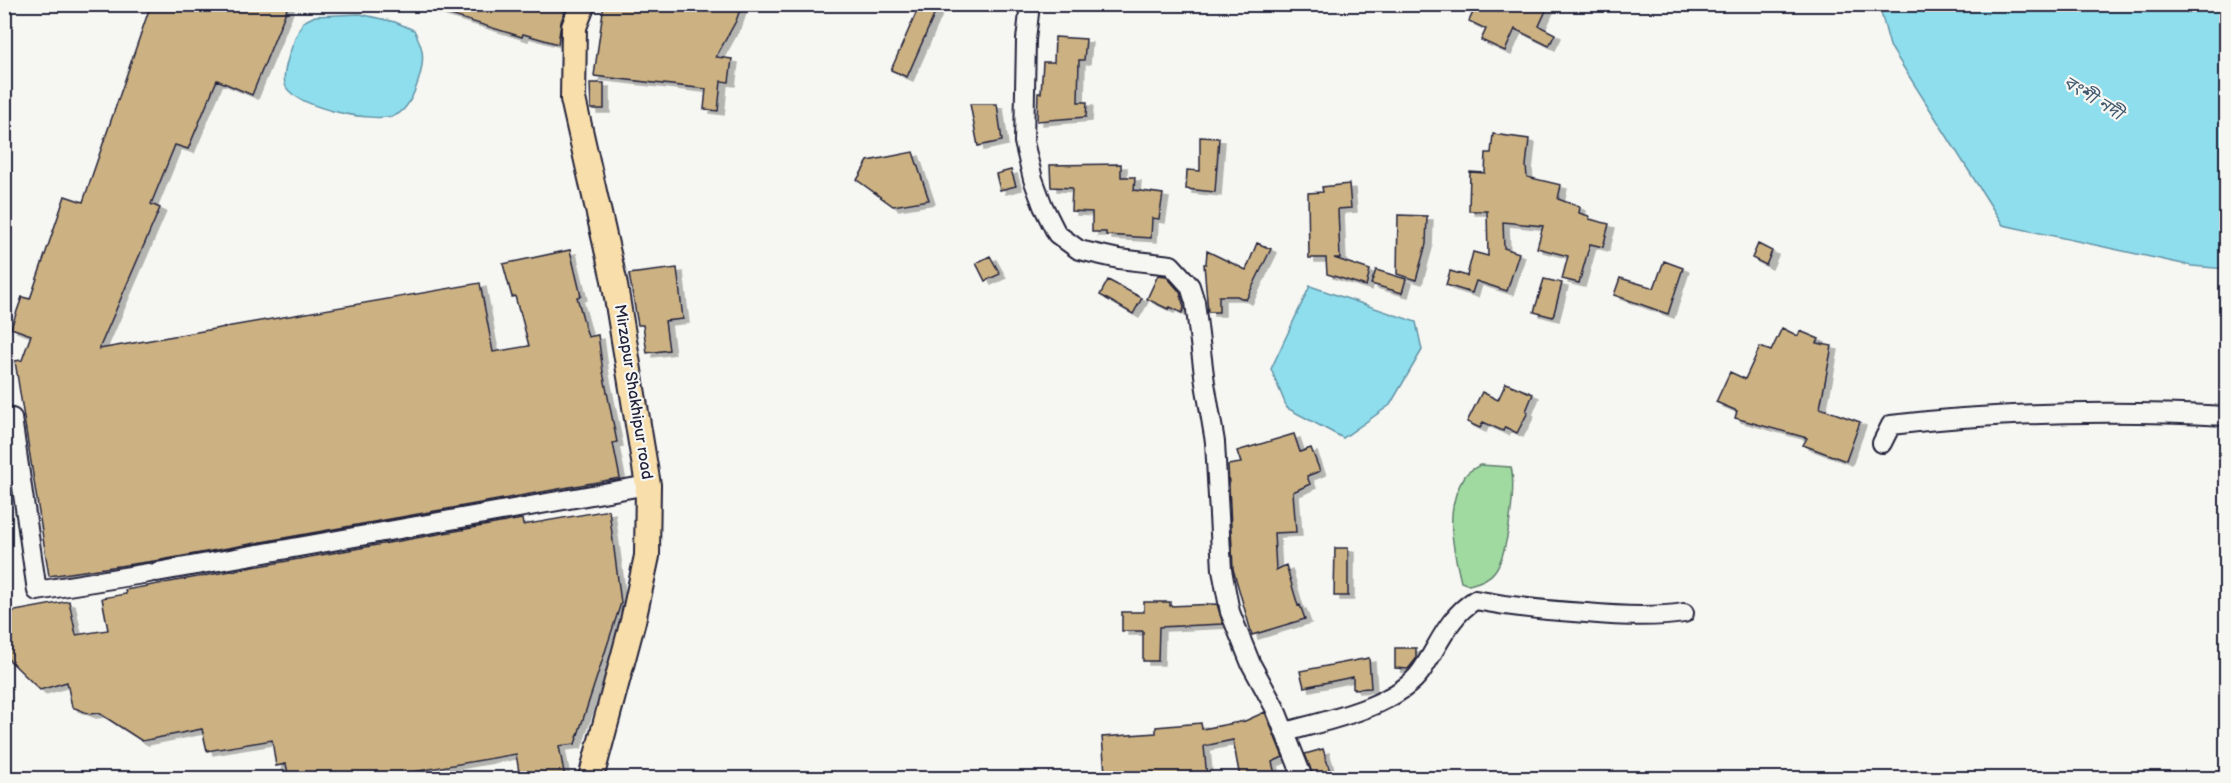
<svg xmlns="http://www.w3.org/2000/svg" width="2231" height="783" viewBox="0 0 2231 783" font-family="'Balsamiq Sans','Noto Sans Bengali',sans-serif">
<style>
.green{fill:#a0daa0;stroke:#617e6e;stroke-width:1.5}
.water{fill:#8fdeed;stroke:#6393a6;stroke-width:1.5}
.building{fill:#ccb283;stroke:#22223b;stroke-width:1.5;filter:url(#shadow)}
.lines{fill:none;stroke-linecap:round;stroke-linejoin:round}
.minor-casing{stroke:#22223b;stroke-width:22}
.major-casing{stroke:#22223b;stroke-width:28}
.minor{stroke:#f6f6f2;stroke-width:18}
.major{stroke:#f8deab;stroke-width:24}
.labels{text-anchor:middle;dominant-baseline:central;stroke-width:4.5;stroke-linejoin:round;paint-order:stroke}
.street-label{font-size:16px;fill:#22223b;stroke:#f6f6f2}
.water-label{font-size:18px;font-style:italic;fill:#435a70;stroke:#f6f6f2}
</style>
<defs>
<filter id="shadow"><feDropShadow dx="6" dy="4" stdDeviation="0" flood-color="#0004"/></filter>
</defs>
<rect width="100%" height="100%" fill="#f6f6f2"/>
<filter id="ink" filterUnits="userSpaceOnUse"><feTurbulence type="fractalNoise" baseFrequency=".0167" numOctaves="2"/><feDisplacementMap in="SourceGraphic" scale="12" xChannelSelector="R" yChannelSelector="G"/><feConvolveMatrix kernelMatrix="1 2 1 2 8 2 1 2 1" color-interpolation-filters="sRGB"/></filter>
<g filter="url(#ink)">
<!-- green -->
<path class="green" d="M1480,465L1511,467C1516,488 1508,556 1494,572C1489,579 1477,583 1469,585L1461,582C1453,549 1443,507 1465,476C1468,471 1475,468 1480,465Z"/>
<!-- water -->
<path class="water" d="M1879,5H2226V269L2192,266L2003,225L1890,46Z
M360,14L395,22L414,30C417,36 421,44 422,51C425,68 413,105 398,114C379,125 297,108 286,87C279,74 296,35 303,22L315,16Z
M1310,286L1416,322L1422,350L1390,405L1343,438L1287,408L1271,369Z"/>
<!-- building -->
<path class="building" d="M151,4H289L252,95L217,80L188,149L175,145L151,204L160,208L99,349L480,283L493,352L529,346L520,311H519L515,296L512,297L503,264L570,250L581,296L577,297L588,337L598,335L603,372L617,442L613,443L620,478L161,560L49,576L15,361L22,360L31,335L11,328L22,297L30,299L65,196L83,202Z
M428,4H558L566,8L561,22L558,44L523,34L522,37L428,8Z
M604,4H742L736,21L716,57L732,59L729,82L721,81L718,111L704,109L706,89L594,76Z
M920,4H939L907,77L891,70Z
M1477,4H1549L1539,26L1555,34L1549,46L1515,29L1505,51L1481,40L1486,29L1469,21Z
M1055,37L1086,39L1084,60H1079L1078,102H1087L1086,117L1037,121L1038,93H1041L1043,62H1054Z
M590,83H604V109H591Z
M970,104H997L1002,141L978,146Z
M1493,134L1529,139L1526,166L1527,177L1561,185L1558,199L1580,207L1579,213L1589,216V219L1609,224L1603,247L1590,244L1579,283L1562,279L1568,256L1537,248L1543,226L1503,222L1504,248L1519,253L1507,291L1476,281L1472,293L1446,285L1450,271L1467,276L1473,252L1488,256L1487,211H1469L1470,172L1485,173L1486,153H1491Z
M1200,137L1219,138L1215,192L1186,189L1187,170L1200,171Z
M913,152L929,200L893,206L857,180L868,161Z
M1121,164V177H1135L1134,190L1163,194L1159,219L1152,218L1151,238L1106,235V232H1092V212L1071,211L1072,188L1051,187L1050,165Z
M1011,170L1016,186L1000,190L996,174Z
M1349,184L1351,208L1338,209L1340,258H1334L1370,270L1366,286L1327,274L1326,258H1309L1308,193L1323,192L1322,187Z
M1398,215L1427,216L1426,244L1416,280L1397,274Z
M1257,243L1271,249L1246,300L1237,296H1219V312H1208L1204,264H1206L1207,251L1246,270Z
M1758,244L1772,251L1766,265L1752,258Z
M990,256L1000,274L985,281L976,263Z
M1664,261L1683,268L1668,314L1614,295L1620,278L1654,288Z
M677,268L683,319L665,321L669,350L647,353L643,325H638L629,274Z
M1376,270L1406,279L1402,293L1371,284Z
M1158,275L1166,276L1180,292L1184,308L1182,313L1170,307L1168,309L1147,299Z
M1544,279L1562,283L1553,317L1534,312Z
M1108,280L1142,298L1133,314L1100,295Z
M1782,328L1798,336L1800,331L1819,339L1817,343L1832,346L1820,408L1860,422L1846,461L1803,445L1807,438L1735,418L1737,411L1716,402L1730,372L1745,379L1760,347L1771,351Z
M1506,383L1533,394L1526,411L1528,412L1517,433L1505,427L1503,431L1483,422L1480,428L1467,422L1482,392L1498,400Z
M1294,434L1300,452L1311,448L1320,471L1307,476L1310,484L1293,492L1296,532L1274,533L1276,570L1286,565L1298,606L1300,605L1305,619L1252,635L1233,569L1228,465L1241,463L1237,451Z
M609,510L621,603L575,744L559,746L565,778H520L516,754L378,778H289L286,764L276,766L272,740L207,751L202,729L142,741L99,713L90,714L72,707L67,682L40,690L4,655V613L69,601L76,635L108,630L102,598L126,594L125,590L522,519L523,525Z
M1335,548H1348V596H1334Z
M1144,602H1170V606L1217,604L1223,624L1159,627L1158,661H1143V631H1122V612H1144Z
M1395,648H1416V659L1408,669L1395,668Z
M1369,658L1371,688L1353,689V677L1304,687L1300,671Z
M1265,712L1283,757L1272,762L1276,778H1240L1233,740L1204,746L1207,778H1119V772L1105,773L1102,737L1156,733V727L1201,723L1202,729L1245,721Z
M1323,749L1332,778H1314L1305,754Z"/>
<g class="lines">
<defs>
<path id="minor" d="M1030,4L1026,40L1024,142L1033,179L1043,206L1057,234L1079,250L1119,259L1171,265L1190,286L1195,302L1205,383L1215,442L1222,570L1230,612L1251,664L1275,708L1303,778
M12,418L37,591L149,573
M1882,443L1891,425C2002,412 2115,410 2226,416
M157,572L648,485
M1285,732C1325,721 1397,707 1422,670C1439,645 1448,617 1475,600C1512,607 1548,611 1586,613C1618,616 1652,618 1684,613"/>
<path id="major" d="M583,4L574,27L573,99L614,280L648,485L647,556L633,621L591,778"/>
</defs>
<!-- minor casing -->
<use href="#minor" class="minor-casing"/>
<!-- major casing -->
<use href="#major" class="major-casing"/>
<!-- minor -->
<use href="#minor" class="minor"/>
<!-- major -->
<use href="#major" class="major"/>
</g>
</g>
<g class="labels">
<!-- street labels -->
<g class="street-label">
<text transform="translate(633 392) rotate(81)">Mirzapur Shakhipur road</text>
</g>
<!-- water labels -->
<g class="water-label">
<text transform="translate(2093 98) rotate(32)">বংশী নদী</text>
</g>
</g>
<!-- margin -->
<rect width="2231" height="783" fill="none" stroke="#f6f6f2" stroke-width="24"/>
<rect x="12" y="12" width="2207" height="759" fill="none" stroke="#22223b" stroke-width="2" filter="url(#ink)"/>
</svg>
